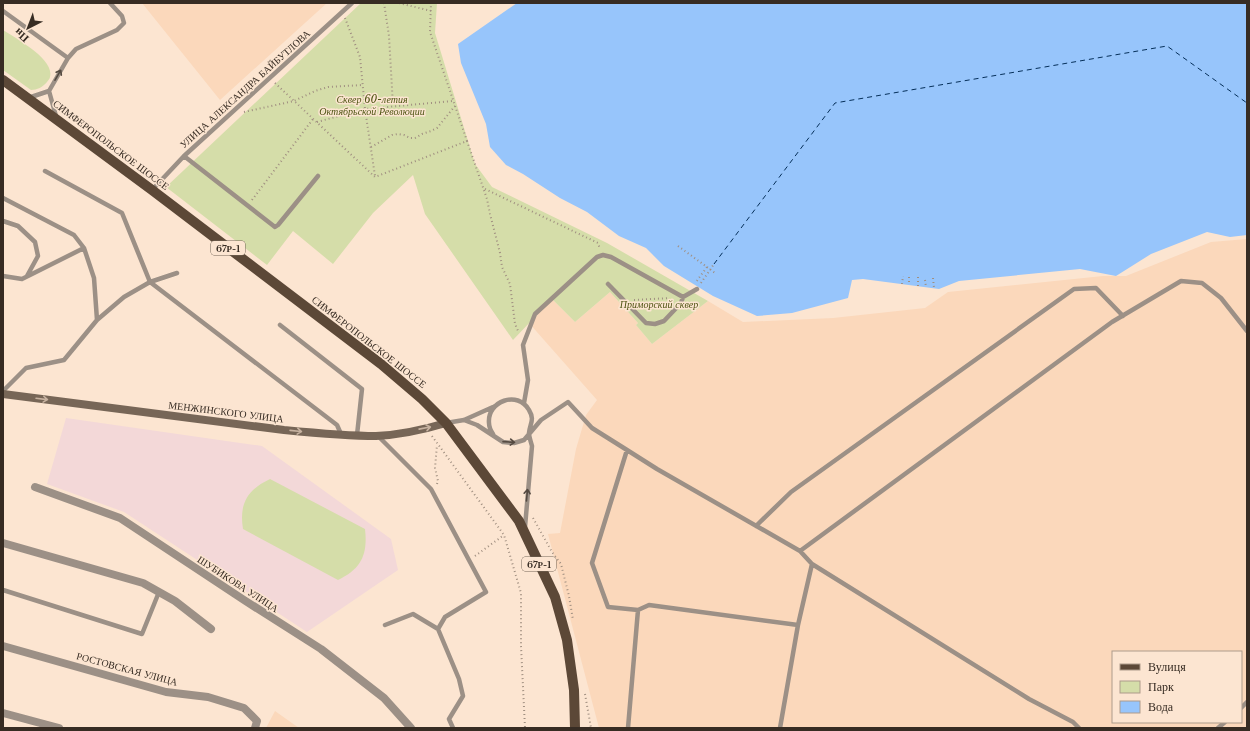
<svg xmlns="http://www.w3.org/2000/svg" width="1250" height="731" viewBox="0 0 1250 731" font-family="'Libre Baskerville',serif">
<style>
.built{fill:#fbd8bb;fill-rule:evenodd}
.education{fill:#f3d8d8}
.green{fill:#d5dda9}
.water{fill:#97c5fb}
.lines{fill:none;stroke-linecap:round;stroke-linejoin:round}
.ferry{stroke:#052f59;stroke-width:1;stroke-dasharray:5 4;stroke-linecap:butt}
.path{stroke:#a08f80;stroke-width:2;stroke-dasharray:1 3;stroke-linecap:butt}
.lane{stroke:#9c9086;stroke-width:4.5}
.street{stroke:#9c9086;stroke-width:8}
.secondary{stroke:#776657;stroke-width:8}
.primary{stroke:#5c4837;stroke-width:10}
.oneway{stroke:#554a41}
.oneway2{stroke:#c7b2a0}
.labels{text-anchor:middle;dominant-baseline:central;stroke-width:3;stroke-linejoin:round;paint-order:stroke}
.shield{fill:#fce5d1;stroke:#726457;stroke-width:1}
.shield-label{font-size:9px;font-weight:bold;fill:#372c23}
.street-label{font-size:10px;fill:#372c23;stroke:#fce5d1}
.park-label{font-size:10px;font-style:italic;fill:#4e5413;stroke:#fce5d1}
</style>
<rect width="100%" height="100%" fill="#fce5d1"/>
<!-- built -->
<path class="built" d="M142,3H327L220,100Z
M1247,239V728H599L548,534L560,533L576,449L586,415L597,400L529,323L552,299L575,322L610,292L638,323L636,325L652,344L708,301L743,322L833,318L925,308L948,292L1103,276H1126L1211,242ZM1113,652H1241V722H1113Z
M275,711L299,728H266Z"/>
<!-- education -->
<path class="education" d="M66,418L262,446L391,539L398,570L307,632L124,512L47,484Z"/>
<!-- green -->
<path class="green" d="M361,3H437L435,33L475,164L492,187L607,243L708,301L652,344L636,325L638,323L610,292L575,322L552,299L513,340L425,214L413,175L373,213L333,264L293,231L267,265L166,187Z
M3,30C15,38 55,59 50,77C50,79 48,80 47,82C43,87 37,90 31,90L3,70Z
M270,479L365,529C368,555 361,569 338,580L243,529C239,504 247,490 270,479Z"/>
<!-- water -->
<path class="water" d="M517,3H1247V235L1230,237L1207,232L1151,254L1116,276L1080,269L959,281L939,289L863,279L852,280L848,298L792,313L757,316L713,296L664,266L646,248L619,236L587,212L560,198L523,174L506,165L490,147L486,124L461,63L458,44Z"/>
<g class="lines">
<!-- ferry -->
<path class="ferry" d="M714,264L835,103L1167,46L1247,103"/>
<!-- path -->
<path class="path" d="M384,3L389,36L393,106
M399,3L431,11
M345,18L360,57L365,109L375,176
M275,83L375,177L467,141L430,32L431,3
M244,112L294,101L315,91L328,87L363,85
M317,122L365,109L453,101
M467,141L487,199L490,214L500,253L502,267L510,284L515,324L519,333
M371,147L392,135L398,134L404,135L410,138H415L422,134L431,131L437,128L455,106
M485,189L598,243L600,249
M252,200L313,119
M678,246L707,267L696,282
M707,267L715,273
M909,277V285
M933,278L934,288
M925,280L926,287
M701,283L714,264
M902,284L903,276
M918,286V277
M634,300L670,298
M432,436L504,535L521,593V646L525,728
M437,484L438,481L435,468L437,445
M533,518L552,552L561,564L569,596L573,620
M475,556L504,535
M585,694L591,728"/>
<!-- lane -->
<path class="lane" d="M3,11L68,58
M28,98L49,91
M56,116L49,91L68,58L76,49L117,30L124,23L122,16L110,3
M184,156L275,227L278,225L318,176
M45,171L122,213L150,282L337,425L341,434
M152,190L184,156L352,3
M3,198L74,235L84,248
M3,221L18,226L35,242L38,256L27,276
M3,276L22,279L84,248L94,278L97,320L64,360L26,368L3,391
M608,284L646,323L655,324L664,321L681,303L683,297
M97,320L124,297L150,282L177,273
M280,325L362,389L357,435
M524,403L528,380L523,345L535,314L597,257L603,255L611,257L683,297L697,289
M464,420L477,425L503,442L514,443L524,440L541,420L568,402L592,428L627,450L657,469L800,551L812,564L798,625L780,728
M446,423L464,420L493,407
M493,434C491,431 489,426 489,423C487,401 518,390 529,410C535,420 530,423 529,433C529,437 531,442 532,446L525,527
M378,436L431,489L486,592L445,617L438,629L459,679L463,696L449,719L453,728
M627,450L592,563L608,607L638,610
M756,526L791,492L1074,289L1096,288L1123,316
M800,551L1112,322L1181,281L1202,283L1221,298L1247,331
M812,564L1029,699L1073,722L1079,728
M3,590L142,634L159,592
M385,625L413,614L438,629
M1241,708L1247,702
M628,728L638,610L649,605L798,625
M1218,728L1225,722"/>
<!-- street -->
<path class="street" d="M35,487L120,518L244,600L321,649L384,698L411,728
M3,543L143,583L175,601L211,629
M3,646L166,692L208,697L244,708L257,721L255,728
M3,713L59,728"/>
<!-- secondary -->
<path class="secondary" d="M3,394L284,430C315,433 346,436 376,436C397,435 426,429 446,423"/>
<!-- primary -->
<path class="primary" d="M3,80L152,190L381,364L422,399L446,423L519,521L555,597L567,640L574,690L575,728"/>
</g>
<!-- one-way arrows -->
<defs><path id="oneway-shaft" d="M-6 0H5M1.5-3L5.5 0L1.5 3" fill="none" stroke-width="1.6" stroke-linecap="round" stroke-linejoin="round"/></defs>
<g class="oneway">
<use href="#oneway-shaft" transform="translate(58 75) rotate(-60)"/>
<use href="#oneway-shaft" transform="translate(509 442) rotate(4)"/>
<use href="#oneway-shaft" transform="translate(527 495) rotate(-85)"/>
</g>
<g class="oneway2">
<use href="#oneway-shaft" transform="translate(42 399) rotate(7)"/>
<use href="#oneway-shaft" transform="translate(425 428) rotate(-11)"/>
<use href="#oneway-shaft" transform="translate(296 431) rotate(6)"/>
</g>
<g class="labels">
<!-- shield labels -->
<g class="shield">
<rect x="211" y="241" width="34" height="14" rx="3"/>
<rect x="522" y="557" width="34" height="14" rx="3"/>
</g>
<g class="shield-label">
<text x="228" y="248">67Р-1</text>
<text x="539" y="564">67Р-1</text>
</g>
<!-- street labels -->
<g class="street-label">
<text transform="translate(245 89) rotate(-42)">УЛИЦА АЛЕКСАНДРА БАЙБУТЛОВА</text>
<text transform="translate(111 145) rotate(37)">СИМФЕРОПОЛЬСКОЕ ШОССЕ</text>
<text transform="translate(369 342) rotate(38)">СИМФЕРОПОЛЬСКОЕ ШОССЕ</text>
<text transform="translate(226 412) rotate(7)">МЕНЖИНСКОГО УЛИЦА</text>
<text transform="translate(238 584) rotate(33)">ШУБИКОВА УЛИЦА</text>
<text transform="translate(127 669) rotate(15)">РОСТОВСКАЯ УЛИЦА</text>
</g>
<!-- park labels -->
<g class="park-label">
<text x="372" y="99">Сквер 60-летия<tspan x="372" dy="12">Октябрьской Революции</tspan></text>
<text x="659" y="304">Приморский сквер</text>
</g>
</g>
<!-- border -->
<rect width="1250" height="731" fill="none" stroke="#372c23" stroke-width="8"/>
<!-- legend -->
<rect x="1112" y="651" width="130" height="72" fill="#fce5d1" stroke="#ad9b8b"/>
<rect x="1120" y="664" width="20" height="6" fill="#5c4837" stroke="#ad9b8b"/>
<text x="1148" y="671" font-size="12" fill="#372c23">Вулиця</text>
<rect x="1120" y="681" width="20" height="12" fill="#d5dda9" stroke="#ad9b8b"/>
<text x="1148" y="691" font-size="12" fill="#372c23">Парк</text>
<rect x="1120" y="701" width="20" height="12" fill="#97c5fb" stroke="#ad9b8b"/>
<text x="1148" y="711" font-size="12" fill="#372c23">Вода</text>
<!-- north arrow -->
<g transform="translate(28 28) rotate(222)" stroke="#fce5d1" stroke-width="3" paint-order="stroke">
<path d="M0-3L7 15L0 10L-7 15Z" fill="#372c23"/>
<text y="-6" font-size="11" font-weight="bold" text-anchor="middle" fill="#372c23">Пн</text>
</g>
</svg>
